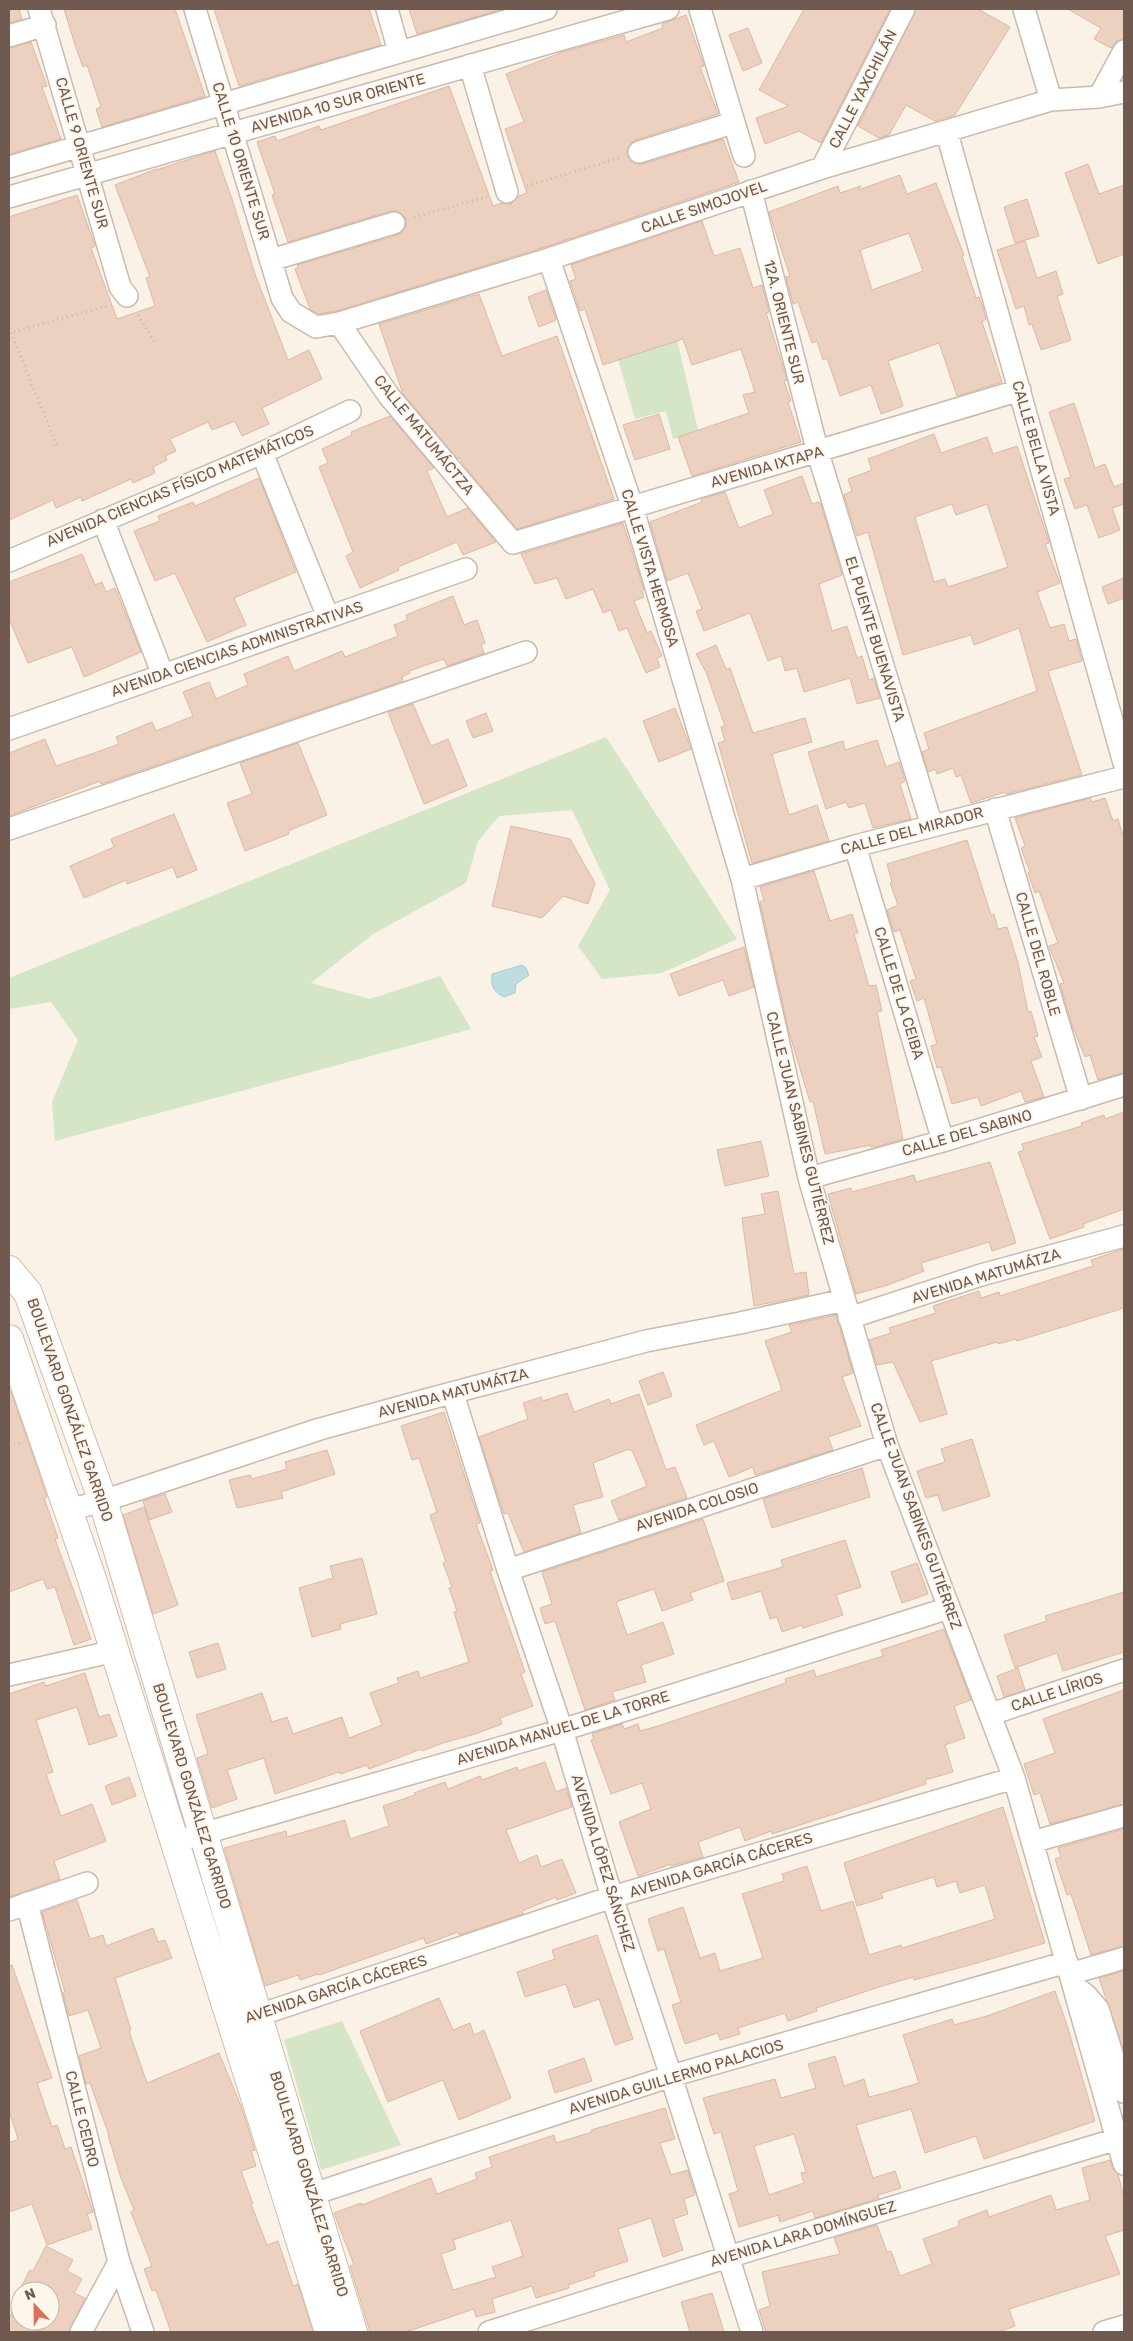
<svg xmlns="http://www.w3.org/2000/svg" width="1133" height="2341" viewBox="0 0 1133 2341" font-family="Rubik,sans-serif">
<style>
.green{fill:#d4e6c6}
.water{fill:#bddde1;stroke:#a4ccd2}
.building{fill:#ecd1c1;stroke:#ddb8a3;fill-rule:evenodd}
.lines{fill:none;stroke-linecap:round;stroke-linejoin:round}
.street-casing{stroke:#cabaae;stroke-width:24}
.secondary-casing{stroke:#cfbcaf;stroke-width:30}
.path{stroke:#d1b5a4;stroke-width:3;stroke-dasharray:1 4;stroke-linecap:butt}
.street{stroke:#fff;stroke-width:21}
.secondary{stroke:#fff;stroke-width:28}
.labels{text-anchor:middle;dominant-baseline:central;stroke-width:4;stroke-linejoin:round;paint-order:stroke}
.street-label{font-size:15px;fill:#70594e;stroke:#fdf6ec}
</style>
<rect width="100%" height="100%" fill="#faf2e6"/>
<!-- green -->
<path class="green" d="M655,244L699,434L673,439L666,411L635,419L592,267Z
M606,737L737,939L662,973L602,979L578,946L610,890L572,810L499,816L478,841L466,883L373,934L311,983L370,999L440,976L471,1029L55,1141L52,1102L78,1040L51,1002L9,1009V978Z
M342,2021L401,2145L321,2170L284,2040Z"/>
<!-- water -->
<path class="water" d="M522,965L526,968L529,975L516,984L515,993L504,997C493,992 491,986 492,974Z"/>
<!-- building -->
<path class="building" d="M9,9H19L22,19L9,23Z
M64,9H175L205,96L102,127L96,109L101,107L87,65L83,67L76,48Z
M214,9H369L381,45L239,86Z
M409,9H503L417,34Z
M804,9H890L821,143L799,131L765,144L756,118L789,106L759,90Z
M916,9H978L1010,27L955,115L935,121L906,105L889,135L879,138L858,126Z
M1068,9H1124V39L1117,41L1111,48L1094,39L1101,28Z
M686,15L704,66L700,67L718,114L635,140L627,149V156L636,164H643L723,139L739,182L545,247L336,311L318,314L310,309L295,269L298,268L297,265L398,235L406,226V219L397,211H390L288,242L272,195L275,194L257,142L275,136L277,141L319,126L321,130L449,86L493,206L501,203L511,204L519,196L527,193L505,129L524,122L506,74L563,52L624,35L626,42L663,28L662,24Z
M748,28L762,63L743,71L729,35Z
M31,42L47,86L42,87L61,139L9,154V48Z
M215,151L232,199L255,274L288,360L309,350L322,379L262,408L269,424L242,436L235,421L212,430L208,422L170,439L176,451L165,456L167,460L153,467L155,473L133,483L131,479L82,501L81,497L56,508L53,500L9,520V217L77,195L95,246L91,248L117,319L155,306L146,278L150,277L115,185L156,169V170Z
M1088,164L1099,194L1124,185V254L1098,264L1065,173Z
M900,175L907,194L936,183L964,255L962,256L976,298L979,297L982,305L986,319L982,322L1002,382L957,396L939,343L888,361L903,406L881,414L871,385L840,396L827,358L823,360L817,341L812,343L798,302L793,304L786,277L790,276L769,212L838,186L840,193L861,186L858,190ZM909,233L923,271L872,290L860,250Z
M1027,199L1039,236L1015,243L1004,207Z
M702,221L714,256L740,248L753,288L762,285L769,312L766,313L787,380L784,381L791,401L788,402L801,442L692,476L678,437L749,413L743,395L755,392L741,349L692,365L683,339L603,365L585,309L580,311L570,281L576,279L571,265Z
M1025,241L1037,278L1056,271L1063,294L1057,296L1071,340L1041,350L1032,324L1029,325L1024,306L1016,309L997,250Z
M546,290L556,320L539,327L528,297Z
M479,294L502,356L557,336L614,499L517,529L463,464L460,458L458,459L403,394L379,324Z
M1074,403L1095,468L1105,464L1114,487L1124,483V504L1112,508L1120,530L1099,538L1087,505L1075,509L1064,479L1071,477L1049,412Z
M659,414L670,449L635,460L623,425Z
M390,416L434,468L427,471L447,517L467,508L496,542L463,555L457,542L398,567L399,570L360,588L346,556L353,552L319,467L328,463L322,449L352,435L351,432Z
M934,434L941,453L987,437L993,454L1017,446L1047,536L1049,543L1045,544L1060,583L1037,592L1050,628L1064,624L1069,641L1076,639L1082,661L1048,671L1082,775L1006,794L1005,792L971,803L961,775L956,777L953,768L937,774L935,769L928,772L922,752L929,749L924,733L1037,691L1019,628L974,645L971,635L903,655L868,532L857,536L844,495L852,491L848,479L872,470L868,459ZM952,504L956,515L987,504L1008,567L948,587L945,579L934,582L915,517Z
M802,476L812,504L818,502L821,504L842,575L819,584L832,631L847,626L857,658L862,656L869,680L874,678L880,698L857,704L850,678L804,692L797,668L785,671L781,656L768,661L750,613L704,631L696,611L702,609L688,573L667,581L650,522L702,502L701,499L725,492L739,528L773,514L764,490Z
M259,478L296,572L234,598L246,625L207,642L175,573L155,581L134,531L160,521L158,516L193,502L195,506Z
M623,523L644,590L642,591L644,597L634,601L647,633L651,631L662,656L657,658L660,667L646,673L627,628L619,631L611,610L603,613L593,589L566,599L557,578L535,584L521,554Z
M82,554L95,585L102,582L106,592L115,588L141,652L84,677L72,647L28,663L9,619V582Z
M1124,578V598L1108,604L1102,587Z
M453,596L464,625L477,620L485,643L481,645L484,653L447,666L444,659L409,671L410,673L402,677L403,681L101,784L100,781L9,816V753L45,739L56,766L94,753L119,744L116,737L152,722L156,731L193,716L183,692L209,682L216,699L248,685L244,674L288,656L294,671L342,651L345,657L398,636L394,625L407,620L406,615Z
M716,645L726,669L730,668L753,733L805,718L812,742L772,754L789,815L817,805L829,841L752,863L718,743L725,741L721,727L725,726L706,672L696,654Z
M413,704L431,746L448,739L467,786L424,804L388,712Z
M675,708L691,749L659,762L643,721Z
M486,713L493,731L473,738L466,721Z
M877,740L886,767L899,762L905,781L900,784L911,819L873,828L865,803L849,808L846,802L826,809L808,752L843,741L845,750Z
M298,743L327,815L288,831L289,834L245,851L227,803L252,794L240,763Z
M1090,798L1092,802L1105,798L1113,821L1118,819L1124,839V1073L1098,1080L1090,1055L1085,1057L1072,1025L1060,984L1064,983L1049,946L1058,943L1039,891L1035,893L1028,873L1030,872L1021,848L1025,846L1015,818Z
M174,814L197,870L177,878L173,867L127,884L126,880L84,898L70,866L114,847L111,839Z
M511,826L570,839L595,883L588,904L563,896L542,918L492,906Z
M967,840L991,915L994,914L998,929L1007,927L1018,963L1028,1012L1031,1011L1038,1036L1034,1037L1042,1057L1031,1061L1044,1097L1025,1102L1021,1091L981,1106L978,1097L952,1104L941,1067L937,1068L931,1046L937,1044L924,998L917,1001L910,981L916,979L900,930L894,932L887,910L898,905L890,883L892,882L887,864Z
M814,871L830,921L852,914L858,933L854,934L869,986L876,985L882,1011L877,1012L903,1139L879,1146L871,1147V1145L825,1154L813,1101L810,1102L789,1032L760,902L764,900L760,887Z
M744,947L754,987L729,996L723,980L679,996L670,974Z
M1124,1112V1209L1083,1224L1084,1227L1050,1239L1018,1152L1024,1150L1022,1144L1082,1126L1081,1123L1104,1115L1105,1119Z
M761,1141L769,1176L725,1186L717,1150Z
M990,1162L1016,1243L992,1251L989,1242L921,1263L924,1271L888,1285L856,1294L828,1194L851,1188L852,1192L914,1175L916,1182Z
M778,1191L794,1274L806,1272L809,1295L754,1306L742,1218L765,1214L761,1194Z
M1124,1249V1308L1017,1341L1016,1339L998,1344L997,1342L931,1361L947,1414L920,1422L893,1362L877,1365L869,1340L891,1333L889,1328L936,1313L933,1306L979,1291L981,1298L999,1292L1000,1296L1093,1266L1091,1260Z
M836,1315L853,1373L842,1377L861,1426L828,1437L833,1450L755,1475L753,1467L729,1477L714,1441L704,1445L696,1425L782,1390L765,1341L792,1332L789,1325Z
M663,1372L672,1396L648,1405L639,1381Z
M11,1391L47,1497L44,1498L58,1538L55,1539L91,1639L74,1645L55,1587L47,1589L43,1579L9,1592V1392Z
M567,1393L574,1412L609,1399L611,1404L639,1394L666,1470L675,1467L687,1498L619,1520L611,1501L647,1486L632,1450L630,1451L629,1449L593,1463L603,1497L573,1505L581,1533L524,1552L508,1513L504,1514L479,1437L528,1419L523,1403L541,1397L543,1401Z
M444,1412L480,1523L476,1524L493,1570L490,1571L525,1672L521,1674L533,1706L500,1718L502,1724L475,1734L443,1743L422,1751L421,1749L369,1769L367,1765L340,1774L339,1772L275,1794L264,1758L227,1770L237,1799L212,1808L197,1758L208,1754L196,1715L262,1693L272,1722L287,1717L293,1734L342,1717L349,1738L382,1725L370,1693L399,1683L397,1678L418,1671L420,1678L469,1662L454,1612L457,1611L449,1588L452,1587L443,1563L446,1562L430,1515L437,1512L419,1458L412,1460L401,1426Z
M972,1439L990,1496L943,1511L938,1495L926,1498L917,1471L945,1462L941,1449Z
M327,1450L335,1474L281,1492L283,1498L237,1508L229,1480L250,1475L252,1479L287,1469L285,1462Z
M862,1468L870,1497L772,1528L763,1499Z
M165,1494L172,1512L149,1520L143,1501Z
M144,1507L178,1605L153,1614L123,1515Z
M703,1519L724,1581L690,1593L693,1600L662,1611L654,1589L616,1602L627,1635L663,1622L674,1654L641,1665L646,1682L612,1692L615,1700L585,1710L555,1621L545,1624L540,1608L552,1604L542,1572Z
M845,1540L861,1587L836,1595L843,1615L803,1628L802,1625L782,1632L777,1617L770,1619L761,1591L732,1600L727,1583L783,1567L781,1560Z
M362,1558L377,1614L340,1624L341,1629L312,1637L299,1588L333,1578L330,1566Z
M917,1563L928,1594L902,1603L891,1572Z
M1124,1592V1652L1063,1671L1057,1653L1015,1668L1004,1635L1047,1621L1045,1616Z
M944,1629L971,1700L954,1706L965,1738L945,1745L953,1772L925,1780L926,1784L772,1834L771,1831L745,1841L740,1827L698,1842L703,1857L671,1866V1864L638,1876L619,1822L651,1809L642,1783L611,1794L591,1740L594,1739L592,1734L622,1724L624,1729L638,1724L640,1731L658,1726L786,1683L785,1679L814,1670L816,1677L883,1656L881,1650Z
M218,1643L226,1669L197,1678L189,1652Z
M1018,1668L1025,1690L1004,1697L997,1676Z
M85,1673L99,1717L109,1714L117,1736L89,1745L77,1707L36,1720L53,1772L46,1774L61,1816L92,1804L106,1841L54,1861L60,1879L9,1897V1694L44,1682L46,1686Z
M1124,1690V1804L1050,1824L1040,1793L1034,1795L1024,1764L1055,1753L1043,1719Z
M545,1762L556,1792L566,1788L572,1807L506,1830L519,1863L537,1855L541,1867L562,1859L576,1893L557,1900L556,1897L522,1911L523,1914L459,1935L458,1932L426,1944L424,1938L319,1975L318,1974L300,1980L298,1975L265,1986L224,1848L286,1831L287,1837L345,1820L350,1839L389,1826L383,1806L415,1795L414,1793L445,1782L448,1789L480,1776L482,1780L517,1767L518,1771Z
M129,1777L136,1796L112,1805L105,1786Z
M1003,1807L1045,1943L977,1963L914,1980L913,1977L879,1987L816,2008L817,2011L788,2021L785,2013L738,2028L740,2034L720,2040L718,2033L685,2044L672,2005L681,2002L664,1949L658,1951L648,1919L683,1907L700,1958L715,1953L720,1971L763,1958L742,1894L784,1881L782,1874L807,1866L821,1911L853,1901L869,1955L901,1945L902,1948L995,1919L985,1885L960,1893L956,1881L937,1887L934,1877L881,1893L883,1898L857,1906L844,1863Z
M1124,1829V1946L1091,1955L1071,1894L1067,1895L1055,1859L1061,1857L1058,1848Z
M77,1900L90,1939L103,1935L106,1946L153,1928L158,1942L165,1940L172,1958L115,1978L131,2030L129,2031L147,2083L219,2053L241,2106L255,2150L251,2151L256,2166L241,2171L253,2204H251L267,2245L278,2241L293,2286L298,2284L313,2332H171L156,2290L152,2291L144,2269L152,2266L131,2212L134,2210L121,2178L108,2135H109L90,2083L86,2084L79,2056L101,2048L88,2010L69,2016L63,1993L65,1992L42,1912Z
M597,1935L633,2039L615,2045L599,1999L574,2008L566,1984L525,1997L517,1972L555,1959L552,1950Z
M12,1965L52,2078L37,2083L52,2127L57,2125L65,2149L71,2147L93,2212L87,2214L92,2229L47,2245L32,2204L9,2212V2143L18,2139L9,2111V1966Z
M1124,1971V2051L1099,1978Z
M1055,1991L1067,2025L1095,2121L984,2159L976,2136L925,2153L911,2109L856,2125L873,2178L895,2171L901,2188L878,2195L879,2198L815,2218L813,2211L780,2222L778,2215L739,2227L729,2194L738,2191L721,2132L714,2134L703,2098L775,2079L781,2098L816,2088L808,2064L835,2056L844,2086L864,2079L869,2097L885,2093L919,2083L903,2035L952,2019L954,2025L987,2016ZM794,2134L806,2172L801,2173L804,2183L769,2195L754,2146Z
M439,1998L453,2030L470,2023L474,2035L484,2030L511,2098L459,2120L443,2080L388,2102L360,2031Z
M584,2058L592,2081L555,2093L548,2071Z
M665,2108L675,2139L660,2143L671,2175L688,2170L695,2195L684,2199L688,2214L673,2219L683,2250L663,2257L651,2218L618,2229L628,2261L594,2272L595,2276L568,2285L569,2288L536,2298L532,2286L492,2299L495,2312L476,2317L474,2309L406,2332H370L350,2266L354,2265L334,2213L361,2203L362,2205L431,2178L437,2194L477,2179L475,2173L492,2167L489,2157L554,2135L556,2143L592,2132L591,2130ZM511,2220L523,2256L492,2267L496,2277L453,2290L441,2254L456,2249L453,2240Z
M1110,2160L1112,2168L1118,2174L1124,2198V2230L1105,2236L1120,2274L1009,2309L1015,2326L998,2332H766L759,2310L770,2306L762,2272L840,2254L834,2238L877,2225L887,2252L891,2251L900,2276L932,2264L923,2239L959,2226L958,2221L987,2210L989,2217L1051,2195L1056,2210L1090,2200L1082,2168Z
M46,2246L73,2260L67,2271L82,2279L74,2293L85,2298L69,2332H9V2319L20,2296V2321H50V2291H19L30,2270L33,2271Z
M712,2293L724,2332H690L681,2302Z"/>
<g class="lines">
<defs>
<path id="street" d="M39,9L120,287L127,296
M195,9L282,298L291,312L316,327L339,323L549,259L822,168L1051,100L1099,97L1124,92
M387,9L399,52
M700,9L744,156
M1024,9L1051,100
M9,36L45,25
M470,65L507,192
M1099,97L1124,51
M947,133L1124,763
M639,152L733,123
M9,167L546,9
M822,168L904,9
M751,191L818,453L932,826
M9,197L668,9
M549,259L632,506L742,879L809,1178L887,1445L1014,1778L1124,2164
M271,260L394,223
M339,323L389,396L513,543L1020,390
M262,453L328,617
M103,520L163,675
M9,561L262,453L350,411
M9,729L466,569
M995,809L1081,1099
M9,829L526,652
M855,846L943,1141
M742,879L855,846L1124,777
M809,1178L943,1141L1124,1085
M849,1318L981,1275L1124,1236
M453,1394L508,1570L562,1730L612,1897L671,2076L752,2332
M68,1510L103,1501L320,1429L425,1400L646,1341L740,1323L844,1300
M508,1570L887,1445
M9,1675L115,1651
M991,1714L1124,1670
M188,1838L562,1730L949,1608
M1032,1842L1124,1816
M27,1903L119,2262L143,2332
M9,1910L87,1883
M1070,1974L1124,1958
M1075,1987L1086,1995L1098,2009L1124,2092
M244,2020L612,1897L1014,1778
M298,2199L671,2076L1067,1962
M81,2332L119,2262
M489,2332L728,2257L1117,2139
M1104,2332L1124,2326"/>
<path id="secondary" d="M9,1270L28,1293L103,1501L353,2332
M9,1339L91,1576L329,2332"/>
</defs>
<!-- street casing -->
<use href="#street" class="street-casing"/>
<!-- secondary casing -->
<use href="#secondary" class="secondary-casing"/>
<!-- path -->
<path class="path" d="M527,186L619,158
M414,217L487,197
M138,315L155,343
M9,333L107,306
M11,333L58,448
M9,1446L20,1443"/>
<!-- street -->
<use href="#street" class="street"/>
<!-- secondary -->
<use href="#secondary" class="secondary"/>
</g>
<g class="labels">
<!-- street labels -->
<g class="street-label">
<text transform="translate(863 89) rotate(-63)">CALLE YAXCHILÁN</text>
<text transform="translate(338 103) rotate(-16)">AVENIDA 10 SUR ORIENTE</text>
<text transform="translate(82 153) rotate(74)">CALLE 9 ORIENTE SUR</text>
<text transform="translate(241 161) rotate(73)">CALLE 10 ORIENTE SUR</text>
<text transform="translate(704 207) rotate(-19)">CALLE SIMOJOVEL</text>
<text transform="translate(784 322) rotate(76)">12A. ORIENTE SUR</text>
<text transform="translate(424 435) rotate(51)">CALLE MATUMÁCTZA</text>
<text transform="translate(1036 448) rotate(74)">CALLE BELLA VISTA</text>
<text transform="translate(767 467) rotate(-16)">AVENIDA IXTAPA</text>
<text transform="translate(180 486) rotate(-23)">AVENIDA CIENCIAS FÍSICO MATEMÁTICOS</text>
<text transform="translate(650 568) rotate(73)">CALLE VISTA HERMOSA</text>
<text transform="translate(875 639) rotate(73)">EL PUENTE BUENAVISTA</text>
<text transform="translate(237 649) rotate(-19)">AVENIDA CIENCIAS ADMINISTRATIVAS</text>
<text transform="translate(912 831) rotate(-15)">CALLE DEL MIRADOR</text>
<text transform="translate(1038 954) rotate(74)">CALLE DEL ROBLE</text>
<text transform="translate(899 993) rotate(73)">CALLE DE LA CEIBA</text>
<text transform="translate(800 1128) rotate(76)">CALLE JUAN SABINES GUTIÉRREZ</text>
<text transform="translate(967 1133) rotate(-16)">CALLE DEL SABINO</text>
<text transform="translate(986 1276) rotate(-17)">AVENIDA MATUMÁTZA</text>
<text transform="translate(453 1393) rotate(-15)">AVENIDA MATUMÁTZA</text>
<text transform="translate(70 1410) rotate(71)">BOULEVARD GONZÁLEZ GARRIDO</text>
<text transform="translate(697 1507) rotate(-18)">AVENIDA COLOSIO</text>
<text transform="translate(916 1516) rotate(70)">CALLE JUAN SABINES GUTIÉRREZ</text>
<text transform="translate(1057 1692) rotate(-18)">CALLE LÍRIOS</text>
<text transform="translate(563 1728) rotate(-17)">AVENIDA MANUEL DE LA TORRE</text>
<text transform="translate(192 1796) rotate(73)">BOULEVARD GONZÁLEZ GARRIDO</text>
<text transform="translate(603 1863) rotate(73)">AVENIDA LÓPEZ SÁNCHEZ</text>
<text transform="translate(721 1865) rotate(-17)">AVENIDA GARCÍA CÁCERES</text>
<text transform="translate(336 1989) rotate(-18)">AVENIDA GARCÍA CÁCERES</text>
<text transform="translate(676 2077) rotate(-17)">AVENIDA GUILLERMO PALACIOS</text>
<text transform="translate(82 2119) rotate(76)">CALLE CEDRO</text>
<text transform="translate(309 2184) rotate(73)">BOULEVARD GONZÁLEZ GARRIDO</text>
<text transform="translate(803 2234) rotate(-17)">AVENIDA LARA DOMÍNGUEZ</text>
</g>
</g>
<!-- border -->
<rect width="1133" height="2341" fill="none" stroke="#70594e" stroke-width="20"/>
<!-- north arrow -->
<g transform="translate(35 2306) rotate(338)"><circle r="24" fill="#fdf6ec" stroke="#c5b7ad"/>
<path d="M0-4L9 19L0 12L-9 19Z" fill="#d77259"/>
<text y="-8" font-size="14" font-weight="bold" text-anchor="middle" fill="#70594e">N</text>
</g>
</svg>
